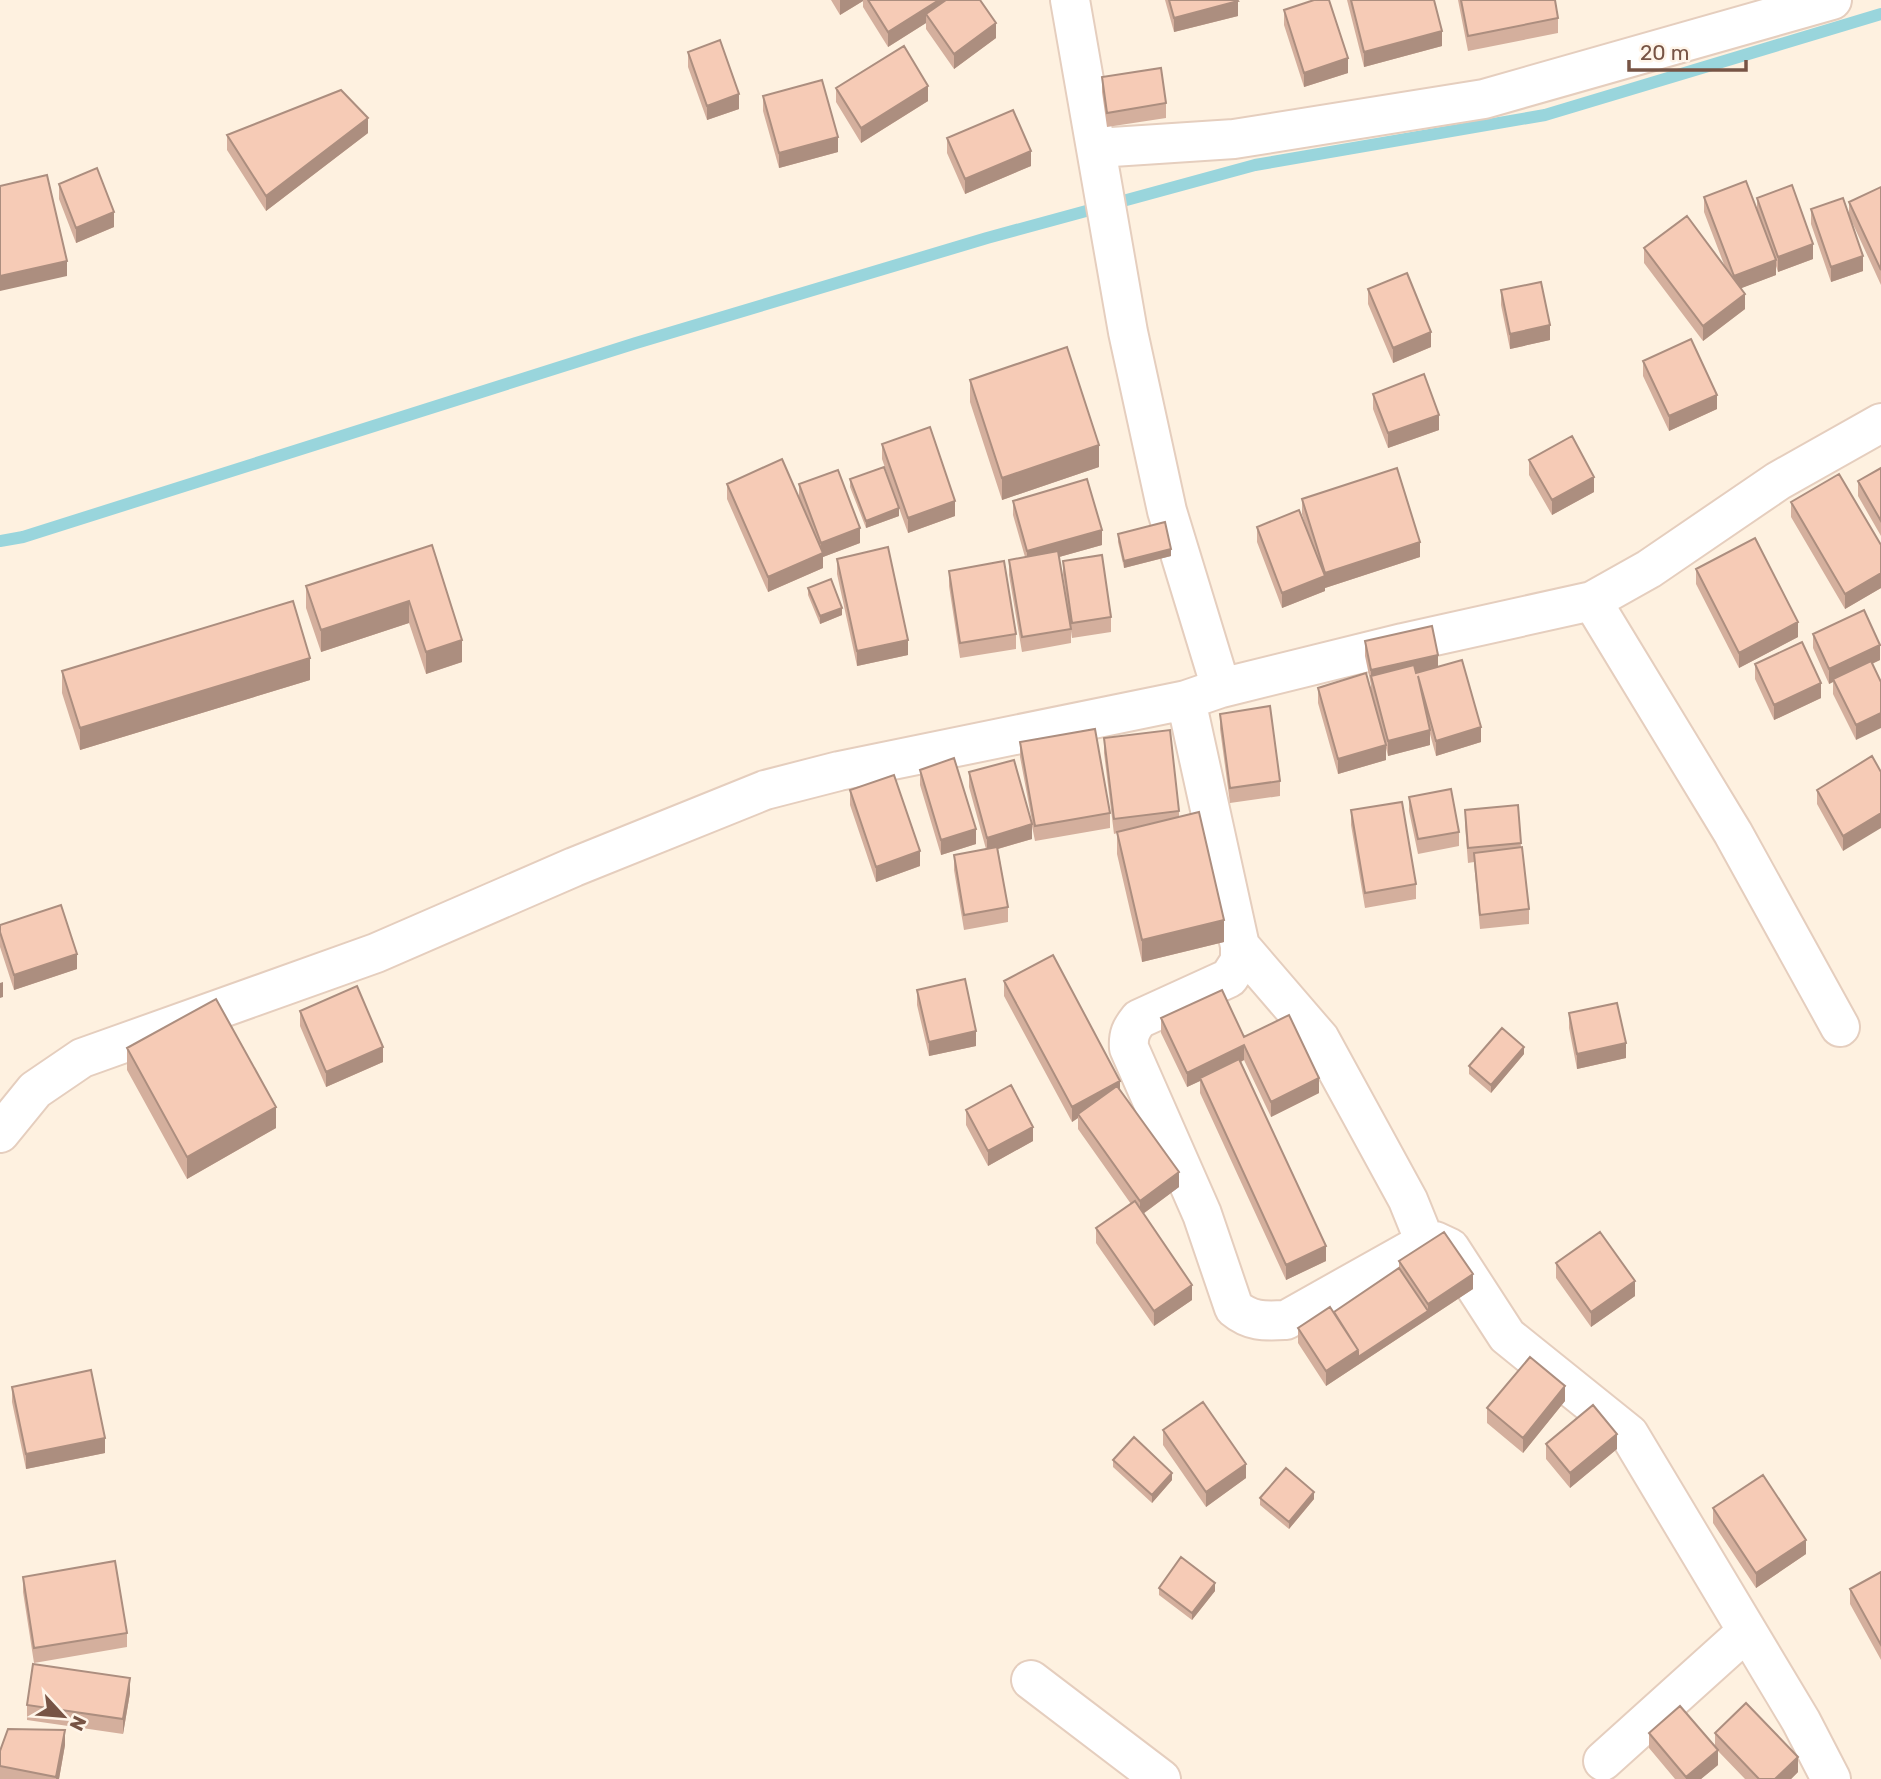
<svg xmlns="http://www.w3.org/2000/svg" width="1881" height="1779" viewBox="0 0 1881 1779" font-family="Rubik,sans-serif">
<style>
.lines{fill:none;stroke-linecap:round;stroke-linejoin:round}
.stream{stroke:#99d5dc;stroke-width:12}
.minor-casing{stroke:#e5cebe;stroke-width:42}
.minor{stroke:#fff;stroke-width:38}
.wall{fill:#d4af9d}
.shaded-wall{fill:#ac8e7f}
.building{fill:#f6cbb6;stroke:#ac8e7f;stroke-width:2}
</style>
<rect width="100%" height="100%" fill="#fef1e0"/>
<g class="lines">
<!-- stream -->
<path class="stream" d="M0,541L23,537L636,343L987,238L1255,165L1545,115L1881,14"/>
<defs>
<path id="minor" d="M1070,0L1128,332L1167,511L1221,688
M1097,148L1234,139L1484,99L1832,0
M1592,601L1733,833L1840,1027
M1186,700L1240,946V961L1229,978L1139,1019C1131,1029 1128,1035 1129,1048L1202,1214L1234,1308C1251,1322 1264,1321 1286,1320L1425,1242L1435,1241L1450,1248L1507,1336L1629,1434L1801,1721L1831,1779
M1240,946L1320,1039L1408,1200L1425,1242
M0,1133L35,1090L82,1058L376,953L574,867L765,790L839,771L1186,700L1221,688L1403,643L1592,601L1649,569L1778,481L1881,423
M1031,1680L1161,1779
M1603,1761L1745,1633"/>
</defs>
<!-- minor casing -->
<use href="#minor" class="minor-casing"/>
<!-- minor -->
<use href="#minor" class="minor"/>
</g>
<!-- wall -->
<path class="wall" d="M831,0H980L996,38L954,69L926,29V23L888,47L863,7V1L840,15Z
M1165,0H1237L1238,16L1174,32Z
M1347,0H1434L1442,46L1364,67Z
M1458,0H1555L1558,18V33L1468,51Z
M1284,10L1348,73L1304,87L1284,25Z
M688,52L739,109L707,120L688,67Z
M1102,77L1166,103V118L1107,127L1102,92Z
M836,88L928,101L861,143L836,102Z
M763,96L838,152L779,168L763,111Z
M368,133L266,211L227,150V135Z
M947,138L1031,166L965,194L947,153Z
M59,184L114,227L76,243L59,199Z
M1881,187V285L1852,222L1863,271L1831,282L1811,224V209L1849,215V202Z
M1704,197L1757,210V198L1813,259L1778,272L1776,266V275L1741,288L1745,309L1703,341L1644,263V248L1725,267L1704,212Z
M1368,289L1431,347L1393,363L1368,304Z
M1501,290L1550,340L1510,349L1501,305Z
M1643,361L1717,409L1669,431L1643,376Z
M970,380L1099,467L1002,500L970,402Z
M1373,394L1439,430L1388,448L1373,409Z
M882,444L955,516L908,533L899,508V516L866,528L850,487V479L899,508L882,459Z
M1529,460L1594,492L1552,515L1529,475Z
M1881,468V536L1858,496V481Z
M727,484L799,498V484L860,543L823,557V568L768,592L727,499Z
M1302,499L1420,557L1325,588V587V591L1282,608L1257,542V527L1308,534L1302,514Z
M1013,501L1102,545L1059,557L1071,629V643L1022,652L1009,575V560L1025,557L1013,515Z
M1791,502L1881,545V588L1845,609L1791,517Z
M1118,534L1171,556L1124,568L1118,542Z
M432,545L462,662L426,674L409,623L321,652L306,608V586Z
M837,559L908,655L857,666L837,574Z
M1063,561L1111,617V632L1072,638L1063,575Z
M1696,569L1798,637L1739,668L1696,584Z
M949,571L1016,634V649L960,658L949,586Z
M808,588L842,615L820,624L808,595Z
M1813,634L1880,660L1872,664L1856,740L1833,694V682L1829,684L1813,648Z
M1365,641L1438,667L1481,742L1436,756L1430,734V745L1388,756L1386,748V760L1338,774L1318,703V688L1371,691V685L1365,656Z
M1755,664L1821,698L1774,720L1755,679Z
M62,671L310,680L80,750L62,693Z
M1220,714L1280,781V796L1230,803L1220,729Z
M1104,738L1179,811V817L1224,942L1142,962L1117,854V833L1114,834L1104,753Z
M1020,742L1110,813V828L1035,841L1032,826V839L998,849L1008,907V922L964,930L954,870V855L986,849L969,787V772L1032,821L1020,757Z
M1872,756L1843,851L1817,804V790Z
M920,770L976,844L941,855L920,785Z
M850,790L920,866L876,882L850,805Z
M1409,797L1459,832V846L1418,854L1409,811Z
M1518,805L1521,847L1529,909V924L1480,929L1474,862L1468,863L1465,825V810Z
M1351,810L1416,884V899L1365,908L1351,825Z
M0,925L77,969L14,990L0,947Z
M1004,981L1120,1090L1179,1187L1143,1214L1192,1300L1154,1326L1096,1243V1228L1131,1204L1078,1129V1118L1072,1122L1004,996Z
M917,990L976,1046L929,1056L917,1005Z
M300,1011L383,1062L326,1087L300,1026Z
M1569,1013L1626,1058L1577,1069L1569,1028Z
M1161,1018L1244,1037L1319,1093L1271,1117L1244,1060L1241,1062L1326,1261L1286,1280L1200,1093V1081L1187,1087L1161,1033Z
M127,1048L276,1128L187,1179L127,1070Z
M1524,1054L1491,1093L1469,1074V1066Z
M966,1110L1033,1141L988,1166L966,1125Z
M1399,1261L1473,1289L1326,1386L1298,1343V1328L1334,1312L1399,1268Z
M1556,1263L1635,1296L1591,1327L1556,1278Z
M12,1387L105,1453L26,1469L12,1402Z
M1565,1401L1523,1453L1487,1423V1408Z
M1163,1430L1246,1478L1206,1507L1163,1445Z
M1546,1444L1617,1449L1570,1488L1546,1459Z
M1113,1460L1172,1480L1152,1503L1113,1467Z
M1260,1498L1314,1499L1289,1529L1260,1505Z
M1713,1508L1806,1554L1756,1588L1713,1523Z
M1881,1572V1660L1850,1604V1589Z
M23,1577L127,1633V1647L34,1663L23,1592Z
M1159,1588L1215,1591L1192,1620L1159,1595Z
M130,1693L123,1734L27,1720V1705Z
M1649,1733L1715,1747V1733L1798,1772L1791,1779H1745L1718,1751V1765L1701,1779H1675L1649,1748Z
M65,1745L59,1779H0V1751Z"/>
<!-- shaded-wall -->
<path class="shaded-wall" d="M840,0H863V1L840,15Z
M939,0H962L926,14V23L888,47V32Z
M1238,1V16L1174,32V18Z
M996,23V38L954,69V54Z
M1442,31V46L1364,67V52Z
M1348,58V73L1304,87V73Z
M928,86V101L861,143V128Z
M739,94V109L707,120V106Z
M368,118V133L266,211V196Z
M838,137V152L779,168V153Z
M1031,151V166L965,194V179Z
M114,212V227L76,243V228Z
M1813,244V259L1778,272V257Z
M1863,256V271L1831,282V267Z
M1776,260V275L1734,291V276Z
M67,261V276L0,291V276Z
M1745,294V309L1703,341V326Z
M1550,325V340L1510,349V334Z
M1431,332V347L1393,363V348Z
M1717,395V409L1669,431V416Z
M1439,415V430L1388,448V433Z
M1099,445V467L1002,500V478Z
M1594,477V492L1552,515V500Z
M955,501V516L908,533V518Z
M899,508V516L866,528V521Z
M860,528V543L823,557V568L768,592V577L821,554V543Z
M1102,530V545L1027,566V551Z
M1420,542V557L1325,588V573Z
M1171,549V556L1124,568V561Z
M1881,573V588L1845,609V594Z
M1325,576V591L1282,608V593Z
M409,601V623L321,652V630Z
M842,608V615L820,624V616Z
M1798,622V637L1739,668V653Z
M462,640V662L426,674V652Z
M908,640V655L857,666V651Z
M1880,645V660L1834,681L1833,679V682L1829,684V669Z
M1438,655V670L1374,684L1371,676V685V670Z
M310,658V680L80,750V728Z
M1821,683V698L1774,720V705Z
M1881,713V728L1856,740V725Z
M1481,727V742L1436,756V741Z
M1430,730V745L1388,756V741Z
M1386,745V760L1338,774V759Z
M1881,813V828L1843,851V836Z
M1032,824V839L987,852V838Z
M976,829V844L941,855V840Z
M920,851V866L876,882V867Z
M1224,920V942L1142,962V940Z
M77,954V969L14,990V975Z
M3,982V997L0,998V983Z
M976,1031V1046L929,1056V1042Z
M1626,1043V1058L1577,1069V1054Z
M1244,1045V1060L1201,1080L1200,1078V1081L1187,1087V1073Z
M383,1047V1062L326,1087V1072Z
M1524,1047V1054L1491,1093V1085Z
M1319,1078V1093L1271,1117V1102Z
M1120,1081V1096L1078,1114V1118L1072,1122V1107Z
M276,1107V1128L187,1179V1157Z
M1033,1127V1141L988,1166V1151Z
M1179,1172V1187L1140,1216V1201Z
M1326,1246V1261L1286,1280V1265Z
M1473,1274V1289L1326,1386V1371L1358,1350L1428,1311V1304Z
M1635,1281V1296L1591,1327V1312Z
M1192,1285V1300L1154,1326V1311Z
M1565,1386V1401L1523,1453V1438Z
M1617,1434V1449L1570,1488V1473Z
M105,1438V1453L26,1469V1454Z
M1246,1464V1478L1206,1507V1492Z
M1172,1473V1480L1152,1503V1495Z
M1314,1492V1499L1289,1529V1522Z
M1806,1540V1554L1756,1588V1573Z
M1215,1583V1591L1192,1620V1613Z
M130,1678V1693L123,1734V1719Z
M65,1730V1745L59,1779H56Z
M1718,1750V1765L1701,1779H1686V1777Z
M1798,1757V1772L1791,1779H1775Z"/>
<!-- building -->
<path class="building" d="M868,0H939L888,32Z
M946,0H980L996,23L954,54L926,14Z
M1169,0H1237L1238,1L1174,18Z
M1314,0H1329L1348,58L1304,73L1284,10Z
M1351,0H1434L1442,31L1364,52Z
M1461,0H1555L1558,18L1468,36Z
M720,40L739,94L707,106L688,52Z
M904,46L928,86L861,128L836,88Z
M1161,68L1166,103L1107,113L1102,77Z
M822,80L838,137L779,153L763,96Z
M341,90L368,118L266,196L227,135Z
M1013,110L1031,151L965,179L947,138Z
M97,168L114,212L76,228L59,184Z
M47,175L67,261L0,276V186Z
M1746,181L1776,260L1734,276L1704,197Z
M1792,185L1813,244L1778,257L1757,198Z
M1881,187V270L1849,202Z
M1843,198L1863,256L1831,267L1811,209Z
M1687,216L1745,294L1703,326L1644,248Z
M1407,273L1431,332L1393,348L1368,289Z
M1541,282L1550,325L1510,334L1501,290Z
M1691,339L1717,395L1669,416L1643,361Z
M1067,347L1099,445L1002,478L970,380Z
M1424,374L1439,415L1388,433L1373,394Z
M930,427L955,501L908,518L882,444Z
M1572,436L1594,477L1552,500L1529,460Z
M782,459L823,553L768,577L727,484Z
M884,467L899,508L866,521L850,479Z
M1397,468L1420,542L1325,573L1302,499Z
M1881,468V521L1858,481Z
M838,470L860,528L821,543L799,484Z
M1839,474L1881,545V573L1845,594L1791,502Z
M1087,479L1102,530L1027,551L1013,501Z
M1299,510L1325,576L1282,593L1257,527Z
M1165,522L1171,549L1124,561L1118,534Z
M1755,538L1798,622L1739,653L1696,569Z
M432,545L462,640L426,652L409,601L321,630L306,586Z
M888,547L908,640L857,651L837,559Z
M1058,551L1071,629L1022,637L1009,560Z
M1102,555L1111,617L1072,623L1063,561Z
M1004,561L1016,634L960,643L949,571Z
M831,579L842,608L820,616L808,588Z
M293,601L310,658L80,728L62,671Z
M1864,610L1880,645L1829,669L1813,634Z
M1432,626L1438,655L1371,670L1365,641Z
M1802,642L1821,683L1774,705L1755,664Z
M1462,660L1481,727L1436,741L1418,676L1430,730L1388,741L1371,676L1414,665L1416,673Z
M1871,661L1881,682V713L1856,725L1833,679Z
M1366,673L1386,745L1338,759L1318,688Z
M1270,706L1280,781L1230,788L1220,714Z
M1095,729L1110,813L1035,826L1020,742Z
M1170,730L1179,811L1114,819L1104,738Z
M1872,756L1881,772V813L1843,836L1817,790Z
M954,758L976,829L941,840L920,770Z
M1014,760L1032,824L987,838L969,772Z
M894,775L920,851L876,867L850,790Z
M1451,789L1459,832L1418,839L1409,797Z
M1402,802L1416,884L1365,893L1351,810Z
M1518,805L1521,843L1468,848L1465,810Z
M1199,812L1224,920L1142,940L1117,832Z
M997,847L1008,907L964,915L954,855Z
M1522,847L1529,909L1480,915L1474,853Z
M61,905L77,954L14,975L0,932V925Z
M1053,955L1120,1081L1072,1107L1004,981Z
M965,979L976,1031L929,1042L917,990Z
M357,986L383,1047L326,1072L300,1011Z
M1222,990L1244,1037L1289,1015L1319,1078L1271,1102L1244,1045L1187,1073L1161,1018Z
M216,999L276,1107L187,1157L127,1048Z
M1617,1003L1626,1043L1577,1054L1569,1013Z
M1502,1028L1524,1047L1491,1085L1469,1066Z
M1239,1059L1326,1246L1286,1265L1200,1078Z
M1011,1085L1033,1127L988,1151L966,1110Z
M1117,1086L1179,1172L1140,1201L1078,1114Z
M1135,1201L1192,1285L1154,1311L1096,1228Z
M1444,1232L1473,1274L1428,1304L1399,1261Z
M1600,1232L1635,1281L1591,1312L1556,1263Z
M1399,1268L1428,1311L1358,1357V1350L1334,1312Z
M1330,1307L1358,1350L1326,1371L1298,1328Z
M1530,1357L1565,1386L1523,1438L1487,1408Z
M91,1370L105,1438L26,1454L12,1387Z
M1203,1402L1246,1464L1206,1492L1163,1430Z
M1593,1405L1617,1434L1570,1473L1546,1444Z
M1134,1437L1172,1473L1152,1495L1113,1460Z
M1286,1468L1314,1492L1289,1522L1260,1498Z
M1763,1475L1806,1540L1756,1573L1713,1508Z
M1181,1557L1215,1583L1192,1613L1159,1588Z
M115,1561L127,1633L34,1648L23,1577Z
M1881,1572V1645L1850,1589Z
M33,1664L130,1678L123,1719L27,1705Z
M1746,1703L1798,1757L1775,1779H1759L1715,1733Z
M1680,1706L1718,1750L1686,1777L1649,1733Z
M8,1729L65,1730L56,1777L0,1766V1751Z"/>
<!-- north arrow -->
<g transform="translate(63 1716) rotate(116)" stroke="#fff5e9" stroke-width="5" paint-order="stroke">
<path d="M0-5L12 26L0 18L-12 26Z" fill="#775445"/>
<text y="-10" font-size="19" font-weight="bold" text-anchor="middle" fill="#775445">N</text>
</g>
<!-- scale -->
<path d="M1629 60v10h117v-10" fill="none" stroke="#775445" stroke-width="3.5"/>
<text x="1640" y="60" font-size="21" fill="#775445" stroke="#fff5e9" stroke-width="5" paint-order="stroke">20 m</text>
</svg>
